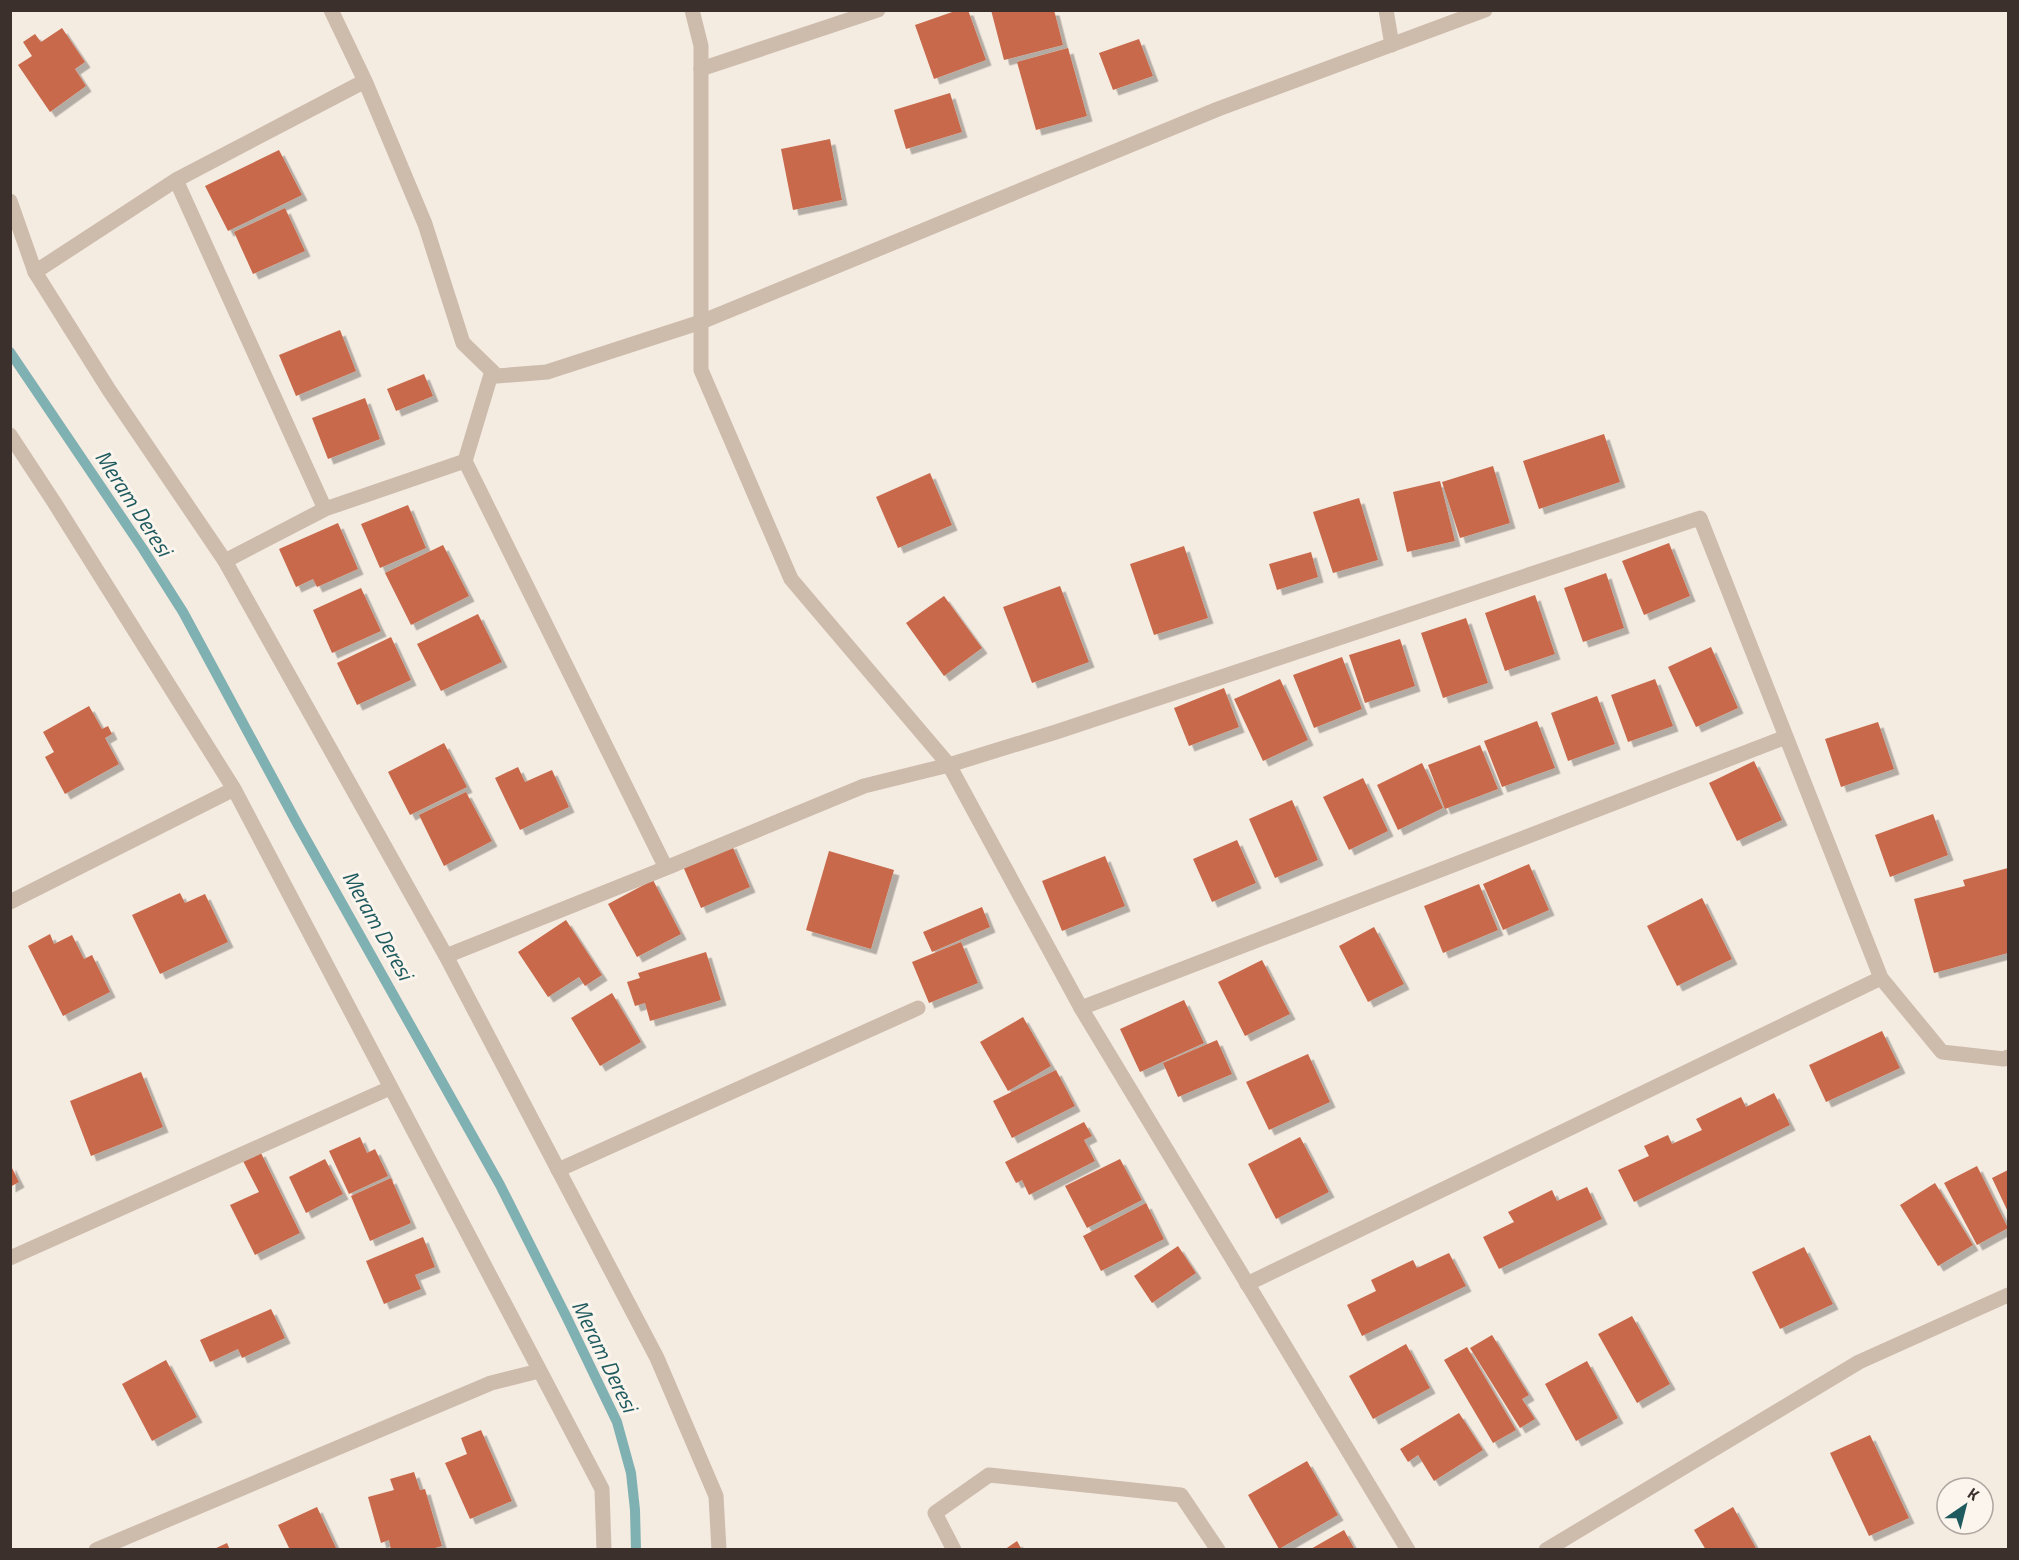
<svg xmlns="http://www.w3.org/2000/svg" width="2019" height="1560" viewBox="0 0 2019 1560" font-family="'Titillium Web',sans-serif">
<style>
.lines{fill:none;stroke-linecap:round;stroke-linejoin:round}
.stream{stroke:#7fb0b2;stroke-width:10}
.building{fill:#c8694b;filter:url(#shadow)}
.minor{stroke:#cdbbac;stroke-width:15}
.tertiary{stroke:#cdbbac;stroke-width:15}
.labels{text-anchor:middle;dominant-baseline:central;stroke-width:6;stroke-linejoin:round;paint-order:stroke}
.water-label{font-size:22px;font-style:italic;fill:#1f5a5e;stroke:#fbf5ee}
</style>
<defs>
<filter id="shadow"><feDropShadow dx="5.5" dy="5.5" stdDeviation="0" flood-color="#0004"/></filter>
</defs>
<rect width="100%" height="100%" fill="#f4ebe1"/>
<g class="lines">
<!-- stream -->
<path class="stream" d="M10,352L143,549L183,612L298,825L500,1185L566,1316L617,1422L631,1473L635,1510L636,1550"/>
</g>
<!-- building -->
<path class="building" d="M958,10H968L986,60L934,79L915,25Z
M991,10H1054L1063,45L1004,60Z
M62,28L85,62L75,69L86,86L50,112L18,65L32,56L23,42L35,34L41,42Z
M1139,39L1153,76L1113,90L1099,53Z
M1068,48L1087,116L1036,130L1017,62Z
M950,93L962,132L906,149L894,110Z
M830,139L842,200L793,210L781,149Z
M279,150L302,195L228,231L205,186Z
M285,208L305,251L253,274L234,232Z
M340,330L356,371L296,396L279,355Z
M424,374L433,396L396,411L387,389Z
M365,398L380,439L328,459L312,418Z
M1604,434L1620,482L1539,509L1523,461Z
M1493,466L1510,523L1460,538L1442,482Z
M930,473L952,525L898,548L876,497Z
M1440,481L1455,541L1407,552L1393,492Z
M1359,498L1378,560L1333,573L1313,512Z
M408,505L426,548L380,568L361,524Z
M338,523L358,569L317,587L313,579L296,587L279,549Z
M1669,543L1690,596L1644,615L1622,561Z
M443,545L469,596L411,625L385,573Z
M1184,546L1208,618L1154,635L1130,564Z
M1311,552L1318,577L1277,590L1269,564Z
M1606,573L1624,628L1583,642L1564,588Z
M1060,586L1089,662L1032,683L1003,607Z
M361,588L381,631L332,653L313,610Z
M1535,595L1555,654L1505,671L1485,613Z
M944,596L982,648L944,676L906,623Z
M478,614L502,662L441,691L417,644Z
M1466,618L1488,683L1443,698L1421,633Z
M391,637L411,680L357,705L337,663Z
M1400,639L1415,686L1365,703L1349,655Z
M1711,647L1738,708L1696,727L1668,667Z
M1342,657L1362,709L1314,728L1293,675Z
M1280,679L1308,740L1263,761L1234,699Z
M1655,679L1673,726L1628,742L1611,695Z
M1224,688L1239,727L1189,746L1174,708Z
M1597,696L1615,744L1568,761L1551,713Z
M89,706L102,729L108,726L112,734L105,738L119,764L65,794L45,757L54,752L43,732Z
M1537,721L1555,768L1502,787L1484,741Z
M1878,722L1894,769L1841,787L1825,739Z
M444,743L467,787L410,815L388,772Z
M1480,745L1498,789L1445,809L1428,765Z
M1754,761L1782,820L1737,841L1709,783Z
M1422,763L1443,808L1398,830L1377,785Z
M518,767L525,782L552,770L569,807L520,830L495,778Z
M1363,778L1388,831L1349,850L1323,797Z
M466,792L492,841L444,866L419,815Z
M1292,800L1318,860L1275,878L1249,819Z
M1933,814L1948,855L1890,877L1875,835Z
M1237,840L1256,883L1212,902L1193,859Z
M731,843L750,887L701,908L682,864Z
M829,851L894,870L871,949L806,930Z
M1105,856L1125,906L1062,931L1042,881Z
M1529,864L1549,910L1503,930L1483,884Z
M2008,868V953L1934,973L1914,899L1965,886L1963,880Z
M653,880L681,934L637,957L608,904Z
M1479,884L1498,930L1443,953L1424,906Z
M180,893L185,903L205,894L228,942L160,974L132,915Z
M1702,898L1732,959L1677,986L1647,926Z
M982,907L990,927L932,952L923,932Z
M566,920L602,975L585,986L579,977L548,997L518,952Z
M1374,927L1404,984L1368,1002L1339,946Z
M50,934L54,944L72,935L84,959L92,955L110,992L63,1016L28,946Z
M961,942L978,983L929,1003L912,962Z
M706,952L721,1000L650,1021L645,1003L635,1006L627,982L640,978L638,973Z
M1262,960L1290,1014L1245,1036L1218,982Z
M612,993L641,1042L600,1066L571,1018Z
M1184,1000L1204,1043L1140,1072L1120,1029Z
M1023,1017L1051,1066L1008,1091L980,1042Z
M1882,1031L1900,1068L1826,1102L1809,1065Z
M1217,1040L1232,1074L1178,1097L1163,1063Z
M1308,1054L1330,1102L1269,1130L1246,1082Z
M1056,1070L1075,1106L1012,1138L993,1101Z
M141,1072L163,1127L91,1156L70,1101Z
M1774,1093L1790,1125L1634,1202L1618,1170L1649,1156L1644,1146L1668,1135L1672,1144L1702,1130L1696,1119L1741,1097L1746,1107Z
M1084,1122L1092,1136L1084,1140L1095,1161L1029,1195L1022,1180L1016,1183L1005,1162Z
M360,1137L367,1153L375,1149L388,1176L349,1194L329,1151Z
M1300,1137L1329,1192L1276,1219L1248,1164Z
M260,1151L300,1233L255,1255L230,1205L259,1192L242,1159Z
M325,1159L343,1194L306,1213L289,1177Z
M1120,1159L1142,1200L1087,1228L1065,1186Z
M10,1164L19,1182L10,1187Z
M1977,1166L2008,1228L1977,1245L1944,1183Z
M2008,1170V1212L1992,1178Z
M391,1178L411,1223L370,1241L351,1196Z
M1935,1183L1973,1245L1938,1266L1900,1205Z
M1587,1187L1602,1219L1499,1269L1483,1237L1514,1222L1508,1212L1552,1190L1557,1201Z
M1146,1203L1164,1239L1101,1271L1083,1236Z
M423,1237L435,1267L415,1275L421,1289L384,1304L366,1261Z
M1178,1246L1196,1273L1152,1303L1134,1276Z
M1804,1247L1833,1304L1780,1329L1752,1272Z
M1449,1253L1466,1286L1362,1336L1347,1305L1376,1291L1371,1280L1413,1260L1417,1268Z
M271,1309L285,1338L242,1358L238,1349L210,1362L200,1340Z
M1632,1316L1670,1384L1637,1403L1598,1334Z
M1492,1335L1529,1395L1522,1399L1535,1419L1520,1428L1470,1348Z
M1406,1344L1430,1388L1373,1419L1349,1376Z
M1467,1347L1516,1430L1493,1443L1444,1360Z
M166,1360L197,1417L152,1441L122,1384Z
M1587,1361L1618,1418L1576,1441L1545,1384Z
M1459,1413L1483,1450L1434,1481L1418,1455L1408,1462L1400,1449Z
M481,1430L512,1501L470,1519L445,1463L467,1454L461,1438Z
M1870,1435L1909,1518L1869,1536L1830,1453Z
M1307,1461L1338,1515L1279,1549L1248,1495Z
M414,1472L420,1490L425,1489L442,1546L428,1550H391L389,1540L381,1543L368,1497L394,1490L390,1479Z
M317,1507L337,1550H290L278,1525Z
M1733,1507L1757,1550H1706L1694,1530Z
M1344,1530L1355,1550H1309Z
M1017,1541L1022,1550H1004Z
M227,1543L230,1550H212Z"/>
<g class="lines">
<!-- minor -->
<path class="minor" d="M331,10L365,81L425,224L463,343L497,376L547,372L701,322L1218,109L1485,10
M1386,10L1392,45
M701,69L878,10
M176,180L325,509
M35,272L176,180L365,81
M10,435L54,502L234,789L10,902
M225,561L325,509L465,461L492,371
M234,789L602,1489L604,1550
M666,868L864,786L949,765L1056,732L1700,518L1881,978L1247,1284
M446,956L666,868L465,461
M1881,978L1942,1052L2004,1059L2008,1057
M1081,1008L1786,737
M558,1170L918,1008
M10,1258L390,1088
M96,1550L491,1383L539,1371
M954,1550L935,1513L989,1475L1181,1495L1218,1550
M1546,1550L1859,1362L2008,1295"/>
<!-- tertiary -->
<path class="tertiary" d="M692,10L701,46V370L791,579L949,765L1081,1008L1408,1550
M10,201L35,272L109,390L225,561L446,956L657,1358L716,1496L719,1550"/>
</g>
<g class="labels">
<!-- water labels -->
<g class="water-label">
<text transform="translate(134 503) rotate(57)">Meram Deresi</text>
<text transform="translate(378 925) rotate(61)">Meram Deresi</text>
<text transform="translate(605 1356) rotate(64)">Meram Deresi</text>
</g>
</g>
<!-- border -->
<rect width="2019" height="1560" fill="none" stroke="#3b302b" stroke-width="24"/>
<!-- north arrow -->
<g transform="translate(1965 1506) rotate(35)"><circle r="28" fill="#fbf5ee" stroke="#aea6a0" stroke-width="1.5"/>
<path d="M0-4.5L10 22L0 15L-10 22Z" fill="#1f5a5e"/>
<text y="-9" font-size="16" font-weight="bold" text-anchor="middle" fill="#3b302b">K</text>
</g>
</svg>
